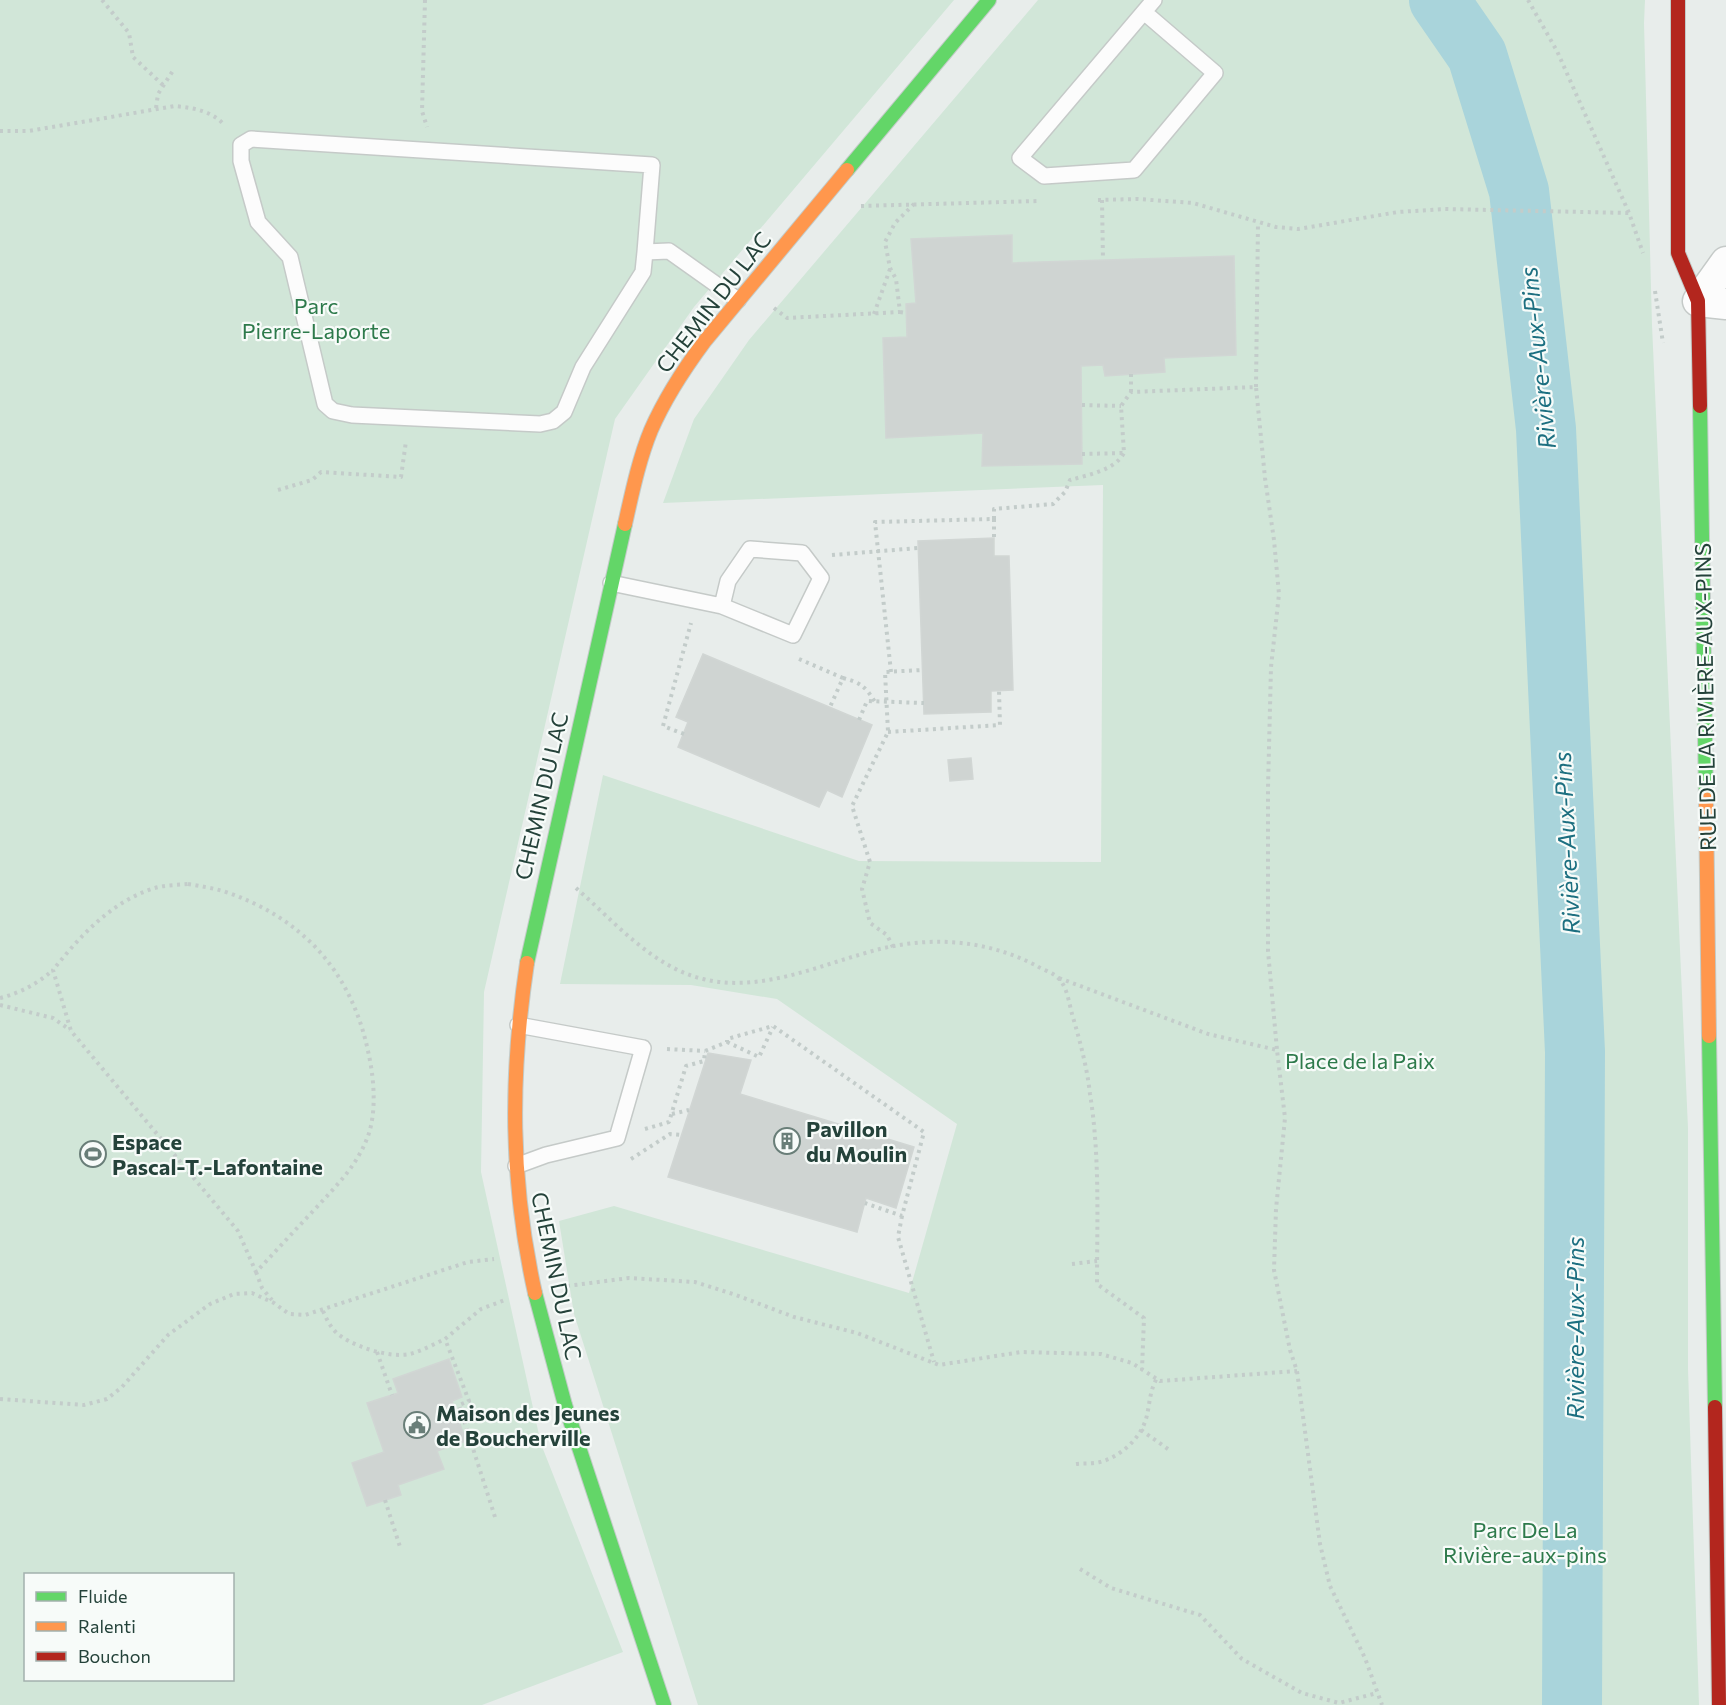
<svg xmlns="http://www.w3.org/2000/svg" width="1726" height="1705" viewBox="0 0 1726 1705" font-family="Commissioner,sans-serif">
<style>
.green{fill:#d1e6d8;fill-rule:evenodd}
.lines{fill:none;stroke-linecap:round;stroke-linejoin:round}
.river{stroke:#a9d4db;stroke-width:60}
.building{fill:#cfd4d2;stroke:#d1d6d4;stroke-width:1.5}
.lane-casing{stroke:#c5cac8;stroke-width:18}
.street-casing{stroke:#c5cac8;stroke-width:33}
.fast-casing{stroke:#c3cbc8;stroke-width:16}
.slow-casing{stroke:#c3cbc8;stroke-width:16}
.jam-casing{stroke:#c3cbc8;stroke-width:16}
.path{stroke:#c3ccca;stroke-width:4;stroke-dasharray:3 4.5;stroke-linecap:butt}
.lane{stroke:#fcfcfc;stroke-width:15}
.street{stroke:#fcfcfc;stroke-width:30}
.fast{stroke:#63d668;stroke-width:14}
.slow{stroke:#ff974d;stroke-width:14}
.jam{stroke:#b3261e;stroke-width:14}
.labels{text-anchor:middle;dominant-baseline:central;stroke-width:4.5;stroke-linejoin:round;paint-order:stroke}
.street-label{font-size:22px;fill:#24423a;stroke:#f7fbf9}
.park-label{font-size:22px;fill:#2d7a4b;stroke:#f7fbf9}
.poi-label{font-size:22px;font-weight:bold;fill:#24423a;stroke:#f7fbf9;text-anchor:start}
.water-label{font-size:24px;font-style:italic;fill:#1c6f80;stroke:#f7fbf9}
</style>
<rect width="100%" height="100%" fill="#e8edeb"/>
<!-- green -->
<path class="green" d="M0,0H954L694,307L615,419L484,992L481,1172L541,1444L623,1652L482,1705H0ZM26,1574H232V1680H26Z
M1038,0H1645L1644,23L1652,325L1688,1128V1369L1699,1705H698L574,1314L559,1221L614,1206L909,1293L957,1124L777,999L691,985L560,984L603,775L859,861L1101,862L1103,485L663,503L694,419L749,340Z"/>
<g class="lines">
<!-- river -->
<path class="river" d="M1439,0L1477,55L1519,191L1546,429L1575,1052L1572,1705"/>
</g>
<!-- building -->
<path class="building" d="M1012,235V263L1234,256L1236,355L1164,358L1165,372L1105,376L1103,365L1081,366L1082,464L982,466L983,433L886,438L883,338L907,337L906,304L916,303L911,239Z
M994,538V556H1009L1013,690L991,691V712L924,714L918,541Z
M703,654L872,725L842,797L827,790L819,807L678,747L688,722L676,717Z
M971,758L973,779L950,781L948,760Z
M708,1053L751,1060L740,1094L914,1147L896,1208L866,1198L857,1232L668,1177Z
M449,1359L462,1397L452,1401L466,1441L437,1451L444,1469L398,1485L401,1495L367,1506L352,1463L384,1452L367,1403L398,1393L393,1379Z"/>
<g class="lines">
<defs>
<path id="lane" d="M1144,12L1215,73L1134,170L1044,176L1020,158L1154,0
M645,252L643,272L583,367L564,412L553,421L540,424L352,415L333,411L325,404L290,257L258,222L241,161V145L251,139L652,165L645,252L669,251L738,300
M611,583L722,606L793,635L821,578L802,553L750,549L728,581L722,606
M516,1166L546,1155L617,1138L643,1048L518,1025"/>
<path id="street" d="M1726,262L1698,301L1726,304"/>
<path id="fast" d="M847,170L989,0
M1700,406L1706,799
M527,963L625,524
M1709,1036L1715,1407
M535,1293L565,1405L664,1705"/>
<path id="slow" d="M625,524C632,493 639,459 651,430C665,398 684,369 704,342L847,170
M1706,799L1709,1036
M527,963C510,1076 510,1181 535,1293"/>
<path id="jam" d="M1678,0V253L1698,301L1700,406
M1715,1407L1719,1705"/>
</defs>
<!-- lane casing -->
<use href="#lane" class="lane-casing"/>
<!-- street casing -->
<use href="#street" class="street-casing"/>
<!-- fast casing -->
<use href="#fast" class="fast-casing"/>
<!-- slow casing -->
<use href="#slow" class="slow-casing"/>
<!-- jam casing -->
<use href="#jam" class="jam-casing"/>
<!-- path -->
<path class="path" d="M102,0L129,33L133,57L164,86
M425,0L422,111L427,127
M1528,0L1557,51L1629,213L1643,253
M156,108L158,94L174,69
M0,131H29L175,106C194,108 213,111 225,126
M1098,200L1138,199L1193,203L1276,227L1298,229L1398,212L1445,209L1629,213
M1102,200L1103,260
M861,206L1039,201
M1655,291L1663,343
M774,308L787,318L900,312L896,279L890,268L885,242L895,223L914,204
M900,312L906,313
M874,314L890,269
M1131,374V392
M1256,387L1258,222
M1082,405L1121,406
M1082,454L1124,453L1121,406L1131,392L1256,387L1265,478L1274,540L1279,594L1271,667L1268,788V951L1277,1050
M278,490L312,480L321,472L401,477L406,441
M994,519V509L1053,504L1065,492L1070,480C1088,475 1115,470 1124,453
M832,555L918,548
M799,659L843,678L830,707
M891,672L875,522L994,519V538
M843,678C861,683 865,686 875,702
M859,720L867,701L924,703
M888,732L1000,725L999,691
M684,734L663,726L691,623
M188,884C200,886 212,888 223,891C302,917 351,971 368,1051C374,1077 377,1111 368,1136C357,1166 336,1186 315,1209C295,1230 276,1251 256,1272L238,1231L71,1031L53,970C80,936 112,901 155,888C165,885 177,885 188,884Z
M576,888C614,921 652,967 703,979C763,994 826,962 884,948C937,936 989,941 1037,966C1043,970 1052,972 1057,977C1067,985 1069,1003 1072,1014C1080,1041 1087,1067 1090,1094C1100,1156 1097,1221 1097,1284L1144,1318L1142,1370
M893,947L887,935L870,923L862,889L870,862L852,806L888,732L885,672L922,670
M1059,978L1208,1034L1277,1050L1285,1118L1276,1209L1274,1270L1290,1350L1297,1371L1320,1544L1330,1586L1365,1658L1382,1705
M0,998C20,993 37,984 53,970
M0,1005L53,1018L70,1030
M727,1042L759,1057L773,1027
M667,1049L705,1051
M672,1114L689,1110
M645,1129L669,1122L686,1066L704,1061L705,1051L727,1042V1039L773,1026L924,1132L902,1216L865,1203
M631,1159L670,1134L681,1135
M902,1216L898,1237L934,1362
M1072,1264L1097,1261
M256,1272L262,1288L272,1300
M567,1286L629,1278L695,1282L736,1295L794,1317L857,1333L939,1365L1021,1352L1101,1354L1132,1363L1160,1381L1297,1371
M323,1311C327,1320 332,1331 342,1337C359,1348 390,1358 410,1354C422,1351 434,1344 445,1339
M377,1352L392,1395
M0,1399L84,1405L107,1399L122,1387L168,1335L210,1304L234,1294L252,1293L274,1303L289,1314L305,1315L468,1262L494,1259
M1141,1430L1168,1449
M1076,1464C1084,1463 1092,1464 1100,1462C1120,1457 1140,1439 1146,1419C1150,1405 1149,1392 1157,1378
M385,1500L401,1550
M495,1517L459,1405L469,1401L445,1339L481,1309L505,1300
M1080,1569L1111,1588L1200,1615L1242,1659L1302,1693L1339,1703L1377,1693"/>
<!-- lane -->
<use href="#lane" class="lane"/>
<!-- street -->
<use href="#street" class="street"/>
<!-- fast -->
<use href="#fast" class="fast"/>
<!-- slow -->
<use href="#slow" class="slow"/>
<!-- jam -->
<use href="#jam" class="jam"/>
</g>
<!-- icons -->
<defs>
<symbol id="building-ring" viewBox="-11 -11 22 22"><circle r="9.5" fill="#f7fbf9" stroke="#697e78" stroke-width="1.5"/><path d="M-4-6H4V6H1V3H-1V6H-4ZM-2.5-4.3h1.7v1.8h-1.7ZM.8-4.3h1.7v1.8H.8ZM-2.5-1h1.7V.8h-1.7ZM.8-1h1.7V.8H.8Z" fill="#697e78"/></symbol>
<symbol id="stadium-ring" viewBox="-11 -11 22 22"><circle r="9.5" fill="#f7fbf9" stroke="#697e78" stroke-width="1.5"/><path d="M0-5a6.5 5 0 1 0 0 10a6.5 5 0 1 0 0-10ZM-3.5-1.8h7v3.6h-7Z" fill="#697e78"/></symbol>
<symbol id="civic-ring" viewBox="-11 -11 22 22"><circle r="9.5" fill="#f7fbf9" stroke="#697e78" stroke-width="1.5"/><path d="M-.6-6.5H3V-4.5H.6V-3L4-1V1h2V6H-6V1h2V-1L-.6-3ZM-1.2 2.5V6h2.4V2.5Z" fill="#697e78"/></symbol>
</defs>
<g fill-rule="evenodd">
<use href="#building-ring" x="772" y="1126" width="30" height="30"/>
<use href="#stadium-ring" x="78" y="1139" width="30" height="30"/>
<use href="#civic-ring" x="402" y="1410" width="30" height="30"/>
</g>
<g class="labels">
<!-- street labels -->
<g class="street-label">
<text transform="translate(713 302) rotate(-52)">CHEMIN DU LAC</text>
<text transform="translate(1705 697) rotate(-91)">RUE DE LA RIVIÈRE-AUX-PINS</text>
<text transform="translate(541 796) rotate(-77)">CHEMIN DU LAC</text>
<text transform="translate(557 1276) rotate(78)">CHEMIN DU LAC</text>
</g>
<!-- park labels -->
<g class="park-label">
<text x="316" y="305">Parc<tspan x="316" dy="25">Pierre-Laporte</tspan></text>
<text x="1360" y="1060">Place de la Paix</text>
<text x="1525" y="1529">Parc De La<tspan x="1525" dy="25">Rivière-aux-pins</tspan></text>
</g>
<!-- poi labels -->
<g class="poi-label">
<text x="806" y="1128">Pavillon<tspan x="806" dy="25">du Moulin</tspan></text>
<text x="112" y="1141">Espace<tspan x="112" dy="25">Pascal-T.-Lafontaine</tspan></text>
<text x="436" y="1412">Maison des Jeunes<tspan x="436" dy="25">de Boucherville</tspan></text>
</g>
<!-- water labels -->
<g class="water-label">
<text transform="translate(1537 358) rotate(-96)">Rivière-Aux-Pins</text>
<text transform="translate(1566 843) rotate(-93)">Rivière-Aux-Pins</text>
<text transform="translate(1574 1328) rotate(-90)">Rivière-Aux-Pins</text>
</g>
</g>
<!-- legend -->
<rect x="24" y="1573" width="210" height="108" fill="#f7fbf9" stroke="#a3b1ad" stroke-width="1.5"/>
<rect x="36" y="1592" width="30" height="9" fill="#63d668" stroke="#a3b1ad" stroke-width="1.5"/>
<text x="78" y="1603" font-size="18" fill="#24423a">Fluide</text>
<rect x="36" y="1622" width="30" height="9" fill="#ff974d" stroke="#a3b1ad" stroke-width="1.5"/>
<text x="78" y="1633" font-size="18" fill="#24423a">Ralenti</text>
<rect x="36" y="1652" width="30" height="9" fill="#b3261e" stroke="#a3b1ad" stroke-width="1.5"/>
<text x="78" y="1663" font-size="18" fill="#24423a">Bouchon</text>
</svg>
